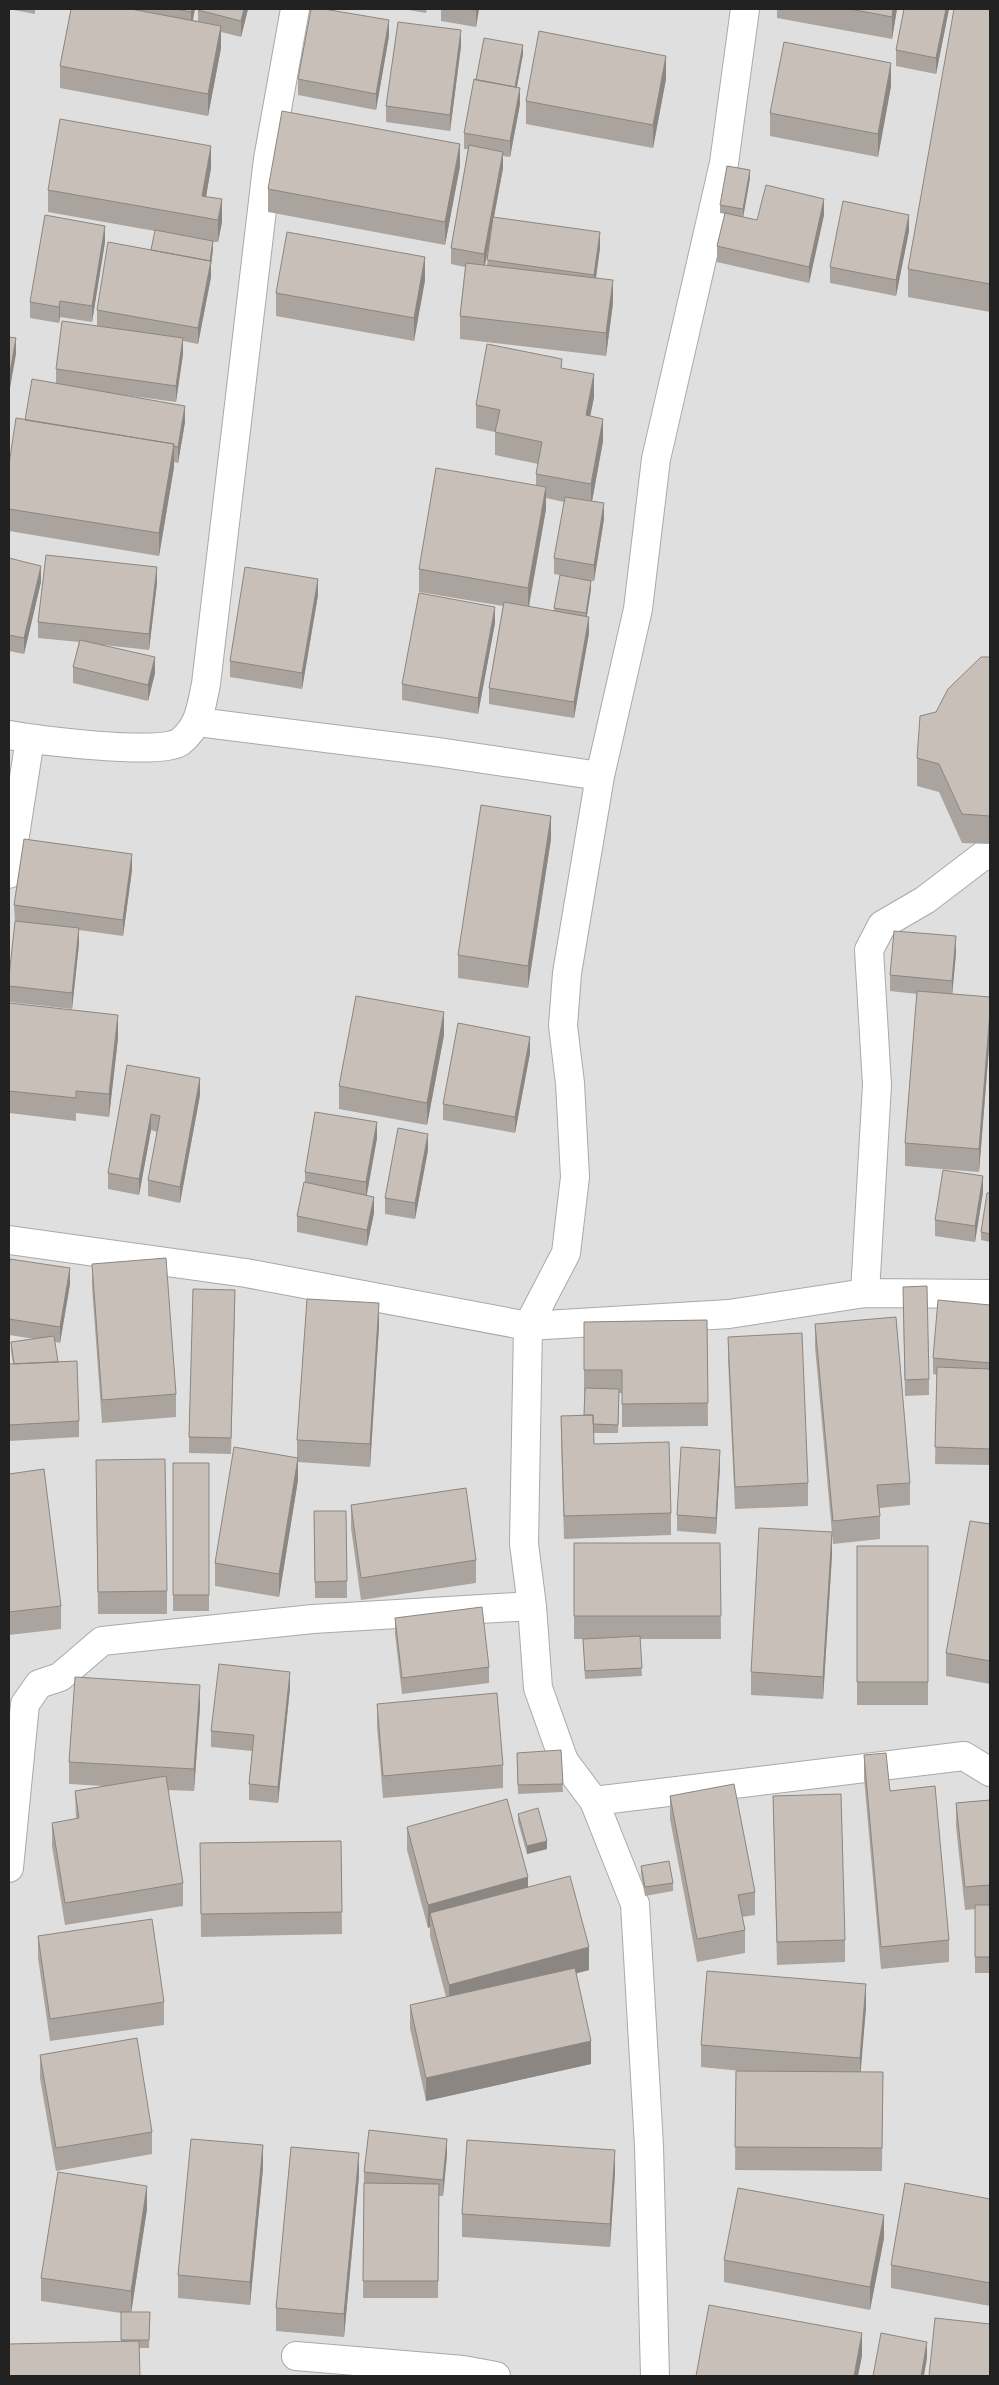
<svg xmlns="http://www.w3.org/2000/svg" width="999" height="2385" viewBox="0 0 999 2385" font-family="Signika,sans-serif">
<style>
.residential{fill:#e0dfdf}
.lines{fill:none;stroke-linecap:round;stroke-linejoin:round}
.minor-casing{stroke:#a9a9a9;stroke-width:30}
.minor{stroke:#fff;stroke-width:28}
.wall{fill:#aba49e;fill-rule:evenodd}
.shaded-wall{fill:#8b8681}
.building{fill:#c7bfb8;stroke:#8b8681}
</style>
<rect width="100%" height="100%" fill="#f2efe9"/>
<!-- residential -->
<path class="residential" d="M9,9H990V2376H9Z"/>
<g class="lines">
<defs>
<path id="minor" d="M198,722L437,752L600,776
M9,735C35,740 162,756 180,742C200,726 201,707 206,684L268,159L295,9
M9,874L30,739
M9,1240L246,1273L528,1326L729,1314L865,1293L990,1294
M865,1293L877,1085L869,950L882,925L925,900L984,855L990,856
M594,1801L964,1756L990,1772
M9,1868L25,1704L39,1684L60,1677L102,1641L313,1619L532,1606
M296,2356L463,2370L496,2376
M655,2376L649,2146L635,1904L594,1801L564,1761L538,1688L532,1606L524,1544L528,1326L566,1253L575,1177L570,1083L563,1026L567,973L600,776L638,609L656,459L724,163L745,9"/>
</defs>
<!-- minor casing -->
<use href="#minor" class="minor-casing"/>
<!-- minor -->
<use href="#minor" class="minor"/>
</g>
<!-- wall -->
<path class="wall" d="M9,9H35V14Z
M71,9H195L193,20L198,21V10L248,9L241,37L221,32V48L208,116L60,88V66Z
M403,9H427L426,13Z
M441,9H479L476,27L441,21Z
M777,9H897L892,39L777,18Z
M904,9H949L936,74L896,66V50Z
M990,9V312L908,297V269Z
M389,36L376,110L298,95V79Z
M461,46L450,131L386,122V106Z
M523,54L517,87L520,104L510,157L503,156V168L494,217L600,248L596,278L613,303L606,356L460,339V316L465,267L451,264V248L468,149H464V133L476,80ZM490,241L487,265H485Z
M666,79L653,148L526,124V101Z
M891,86L878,157L770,136V113Z
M460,166L445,245L268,212V189Z
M211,168L206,197L222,222L218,242H213V249L211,265V277L198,344L183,341V354L176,402L109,393L185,422L178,463L174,462V467L159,556L9,531V464L25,420L56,383V369L97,326V310L151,250L155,231L48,212V190Z
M750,178L743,217L757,220L824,215L809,283L717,262V246L725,214L720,213V205Z
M909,231L896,296L830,283V267Z
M105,242L92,322L60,317L59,323L30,318V302Z
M425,280L414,341L276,316V293Z
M562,368L594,397L590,416L603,441L592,501L604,519L594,581H591V589L587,616L589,633L574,718L489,704V688L503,606L419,592V569L536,485V474L538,464L495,455V432L476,428V405ZM546,498L564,502L554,558V574L575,578L554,608V611L529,607L546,509Z
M9,558L41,582L24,654L9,651Z
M157,583L149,650L104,645L155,673L148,701L73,683V667L79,642L38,638V622Z
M318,595L302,689L230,677V661Z
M495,623L478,714L402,700V684Z
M990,657V844L962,843L939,792L917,786V758L936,712Z
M551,839L528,988L458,978V955Z
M132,870L123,936L79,930V944L72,1009L9,1002V977L15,922L14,905Z
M956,953L952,994L990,997V1035L979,1172L905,1166V1143L917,994L890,991V975Z
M9,1003L118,1038L109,1117L76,1113V1121L9,1113Z
M444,1035L427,1125L339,1109V1086Z
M530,1053L515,1133L443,1120V1104Z
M127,1065L200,1095L180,1203L148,1196V1180L157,1132L151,1130L139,1195L108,1189V1173Z
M377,1138L367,1195L374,1213L367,1246L297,1232V1216L305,1183V1172Z
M428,1150L415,1219L385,1214V1198Z
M983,1192L975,1242L935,1236V1220Z
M990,1193V1242L981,1240V1232Z
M92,1264L176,1394V1417L102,1423L92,1287Z
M9,1268L70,1284L60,1343L55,1342L58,1362L79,1421V1437L9,1441V1364H13L11,1351V1342L35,1339L9,1335Z
M903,1303L929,1379V1395L905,1396Z
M990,1305V1465L935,1464L937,1375L933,1374V1358Z
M235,1306L231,1454L189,1453V1437Z
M707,1320L708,1426L622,1427V1393H619L618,1433H593L594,1444L671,1513V1535L564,1539L561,1439V1416L584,1415L585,1393H584V1322Z
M815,1324L910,1483V1505L880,1508V1539L833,1544L815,1347Z
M379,1326L370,1467L298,1462V1480L279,1597L215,1586V1563L297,1458V1440Z
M728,1337L808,1483V1506L735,1509L728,1360Z
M173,1463H209V1611H173Z
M720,1466L716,1534L677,1531V1515Z
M9,1474L61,1606V1629L9,1635Z
M96,1482L167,1591V1614H98Z
M351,1505L476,1560V1583L361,1600L351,1528Z
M314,1511H346L347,1598H315Z
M990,1524V1684L946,1676V1653Z
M574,1543H720L721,1639H640L642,1676L585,1679L583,1639H590H574Z
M857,1546H928V1705H857Z
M832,1555L823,1699L751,1695V1672Z
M395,1618L489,1667V1683L402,1694L395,1634Z
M290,1688L278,1803L249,1800V1784L252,1751L211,1747V1731Z
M377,1704L503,1765V1788L383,1798L377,1726Z
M200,1707L194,1791L168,1790L183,1883V1906L65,1925L52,1846V1823L76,1819L75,1791L104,1786L69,1784V1762Z
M561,1750L563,1792L518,1794L517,1761Z
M864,1755L890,1791L949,1940V1962L881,1969L864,1778Z
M670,1796L755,1892V1915L742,1917L745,1930V1953L697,1962L670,1819Z
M773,1796L845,1940V1962L777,1965Z
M990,1800V1973H975V1909L965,1910L956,1826V1803Z
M518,1814L547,1849L527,1854L518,1822Z
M407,1827L528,1887L589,1970L576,1973L591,2064L426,2101L410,2028V2005L446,1997L430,1936V1927L428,1928L407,1850Z
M341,1841L342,1934L201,1937L200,1843Z
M641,1866L673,1883V1891L645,1896L641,1874Z
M38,1936L164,2002V2025L50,2041L38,1958Z
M866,2007L860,2072H883L882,2171L735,2170L736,2071H741L701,2067V2045Z
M40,2055L152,2132V2154L56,2171L40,2078Z
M447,2155L443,2196H439L438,2298H363L364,2172Z
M263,2168L250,2305L178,2298V2275Z
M615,2173L610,2247L462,2237V2214Z
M359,2176L344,2337L276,2331V2308Z
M990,2199V2306L891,2288V2265Z
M147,2209L131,2312H150L149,2348H139L121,2341V2313L41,2301V2278Z
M884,2238L870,2310L724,2282V2260Z"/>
<!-- shaded-wall -->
<path class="shaded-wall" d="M192,9H195L191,28V12Z
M244,9H248L241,37V21Z
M476,9H479L476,27Z
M893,9H897L892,39V17Z
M946,9H949L936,74V58Z
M389,20V36L376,110V94Z
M221,26V48L208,116V94Z
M461,30V46L450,131V115Z
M523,45V54L515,96V87Z
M666,56V79L653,148V125Z
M891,63V86L878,157V134Z
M520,88V104L510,157V141Z
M460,144V166L445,245V222Z
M211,146V168L202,219V196Z
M503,152V168L484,270V254Z
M750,170V178L743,218V209Z
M222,199V222L218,242V220Z
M824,199V215L809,283V267Z
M909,215V231L896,296V280Z
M105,226V242L92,322V306Z
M600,232V248L594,291V275Z
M213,241V249L211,265V277L198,344V328Z
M425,257V280L414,341V318Z
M613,280V303L606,356V333Z
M60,301V317L59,323V307Z
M16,338V354L9,394V378Z
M183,338V354L176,402V386Z
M594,374V397L586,438V415Z
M185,406V422L178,463V447Z
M603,419V441L591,507V484Z
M174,444V467L159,556V533Z
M546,487V509L528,610V588Z
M604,503V519L594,581V565Z
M41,566V582L24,654V638Z
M157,567V583L149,650V634Z
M318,579V595L302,689V673Z
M591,581V589L586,621V613Z
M495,607V623L478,714V698Z
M589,617V633L574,718V702Z
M155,657V673L148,701V685Z
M551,816V839L528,988V966Z
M132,854V870L123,936V920Z
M79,928V944L72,1009V993Z
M956,936V953L952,997V981Z
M444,1012V1035L427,1125V1103Z
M990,1012V1035L979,1172V1149Z
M118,1015V1038L109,1117V1094Z
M530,1037V1053L515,1133V1117Z
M200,1078V1095L180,1203V1187Z
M151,1114V1130L139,1195V1179Z
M377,1122V1138L366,1198V1182Z
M428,1134V1150L415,1219V1203Z
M983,1176V1192L975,1242V1226Z
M374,1197V1213L367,1246V1230Z
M70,1268V1284L60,1343V1327Z
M379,1303V1326L370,1467V1444Z
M720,1450V1466L716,1534V1518Z
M298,1458V1480L279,1597V1574Z
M832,1532V1555L823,1699V1677Z
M290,1672V1688L278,1803V1787Z
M200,1685V1707L194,1791V1769Z
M547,1841V1849L527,1854V1846Z
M528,1877V1900L430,1913V1927L428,1928V1905Z
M589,1947V1970L449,2008V1985Z
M866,1984V2007L860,2081V2058Z
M591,2041V2064L426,2101V2078Z
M447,2139V2155L443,2196V2180Z
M263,2145V2168L250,2305V2282Z
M615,2150V2173L610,2247V2224Z
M359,2153V2176L344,2337V2314Z
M147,2186V2209L131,2314V2291Z
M884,2215V2238L870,2310V2287Z
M862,2333V2356L858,2376H854Z
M927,2342V2358L924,2376H921Z"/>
<!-- building -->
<path class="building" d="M71,9H131L221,26L208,94L60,66Z
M176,9H192L191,12Z
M199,9H244L241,21L198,10Z
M311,9H324L389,20L376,94L298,79Z
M465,9H476V10Z
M850,9H893L892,17Z
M904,9H946L936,58L896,50Z
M954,9H990V284L908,269Z
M398,22L461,30L450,115L386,106Z
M539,31L666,56L653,125L526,101Z
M484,38L523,45L515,87L476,80Z
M784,42L891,63L878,134L770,113Z
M474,79L520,88L510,141L464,133Z
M282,111L460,144L445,222L268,189Z
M60,119L211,146L202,196L222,199L218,220L48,190Z
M469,145L503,152L484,254L451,248Z
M727,166L750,170L743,209L720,205Z
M766,185L824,199L809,267L717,246L725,213L757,220Z
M843,201L909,215L896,280L830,267Z
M45,215L105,226L92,306L60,301L59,307L30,302Z
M493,217L600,232L594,275L487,260Z
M155,230L213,241L210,261L151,250Z
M287,232L425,257L414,318L276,293Z
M108,242L211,261L198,328L97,310Z
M466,263L613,280L606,333L460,316Z
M62,321L183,338L176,386L56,369Z
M9,337L16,338L9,378Z
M487,344L562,359L561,368L594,374L586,415L603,419L591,484L536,474L542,442L495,432L500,410L476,405Z
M32,379L185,406L178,447L173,446L174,444L25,420Z
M16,418L174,444L159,533L9,509V464Z
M436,468L546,487L528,588L419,569Z
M565,497L604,503L594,565L554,558Z
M46,555L157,567L149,634L38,622Z
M9,558L41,566L24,638L9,635Z
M245,567L318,579L302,673L230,661Z
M560,575L591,581L586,613L554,608Z
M419,593L495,607L478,698L402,684Z
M504,602L589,617L574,702L489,688Z
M80,640L155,657L148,685L73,667Z
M981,657H990V816L962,814L939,764L917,758L920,716L936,712L948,689Z
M481,805L551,816L528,966L458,955Z
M24,839L132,854L123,920L14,905Z
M15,921L79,928L72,993L9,986V977Z
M894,931L956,936L952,981L890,975Z
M917,991L990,997V1012L979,1149L905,1143Z
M356,996L444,1012L427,1103L339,1086Z
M9,1003L118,1015L109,1094L76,1091V1098L9,1091Z
M458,1023L530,1037L515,1117L443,1104Z
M127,1065L200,1078L180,1187L148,1180L160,1116L151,1114L139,1179L108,1173Z
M315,1112L377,1122L366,1182L305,1172Z
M398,1128L428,1134L415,1203L385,1198Z
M943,1170L983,1176L975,1226L935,1220Z
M304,1182L374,1197L367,1230L297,1216Z
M987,1193H990V1234L981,1232Z
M166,1258L176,1394L102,1400L92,1264Z
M10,1259L70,1268L60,1327L9,1319V1268Z
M927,1286L929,1379L905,1380L903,1287Z
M193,1289L235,1290L231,1438L189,1437Z
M307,1299L379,1303L370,1444L297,1440Z
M938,1300L990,1305V1363L933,1358Z
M896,1317L910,1483L877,1485L880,1516L833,1521L815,1324Z
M707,1320L708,1403L622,1404V1370H584V1322Z
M802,1333L808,1483L735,1487L728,1337Z
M54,1336L58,1362L14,1364L11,1342Z
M77,1361L79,1421L9,1425V1364Z
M937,1367L990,1369V1449L935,1447Z
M585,1388L619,1389L618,1425L593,1424V1415H584Z
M593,1415L594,1444L669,1442L671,1513L564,1516L561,1416Z
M234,1447L298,1458L279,1574L215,1563Z
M681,1447L720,1450L716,1518L677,1515Z
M165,1459L167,1591L98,1592L96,1460Z
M173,1463H209V1595H173Z
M44,1469L61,1606L9,1612V1474Z
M466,1488L476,1560L361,1578L351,1505Z
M314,1511H346L347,1581L315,1582Z
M970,1521L990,1524V1661L946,1653Z
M759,1528L832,1532L823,1677L751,1672Z
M574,1543H720L721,1616H574Z
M857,1546H928V1682H857Z
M482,1607L489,1667L402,1678L395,1618Z
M640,1636L642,1668L585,1671L583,1639Z
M219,1664L290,1672L278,1787L249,1784L254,1735L211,1731Z
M75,1677L200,1685L194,1769L69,1762Z
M497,1693L503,1765L383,1776L377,1704Z
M561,1750L563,1784L518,1785L517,1753Z
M886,1753L890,1791L935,1786L949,1940L881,1947L864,1755Z
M166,1776L183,1883L65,1903L52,1823L79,1818L75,1791Z
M734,1784L755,1892L738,1895L745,1930L697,1939L670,1796Z
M841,1794L845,1940L777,1942L773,1796Z
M507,1799L528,1877L428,1905L407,1827Z
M990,1800V1885L965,1887L956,1803Z
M538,1808L547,1841L527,1846L518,1814Z
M341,1841L342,1912L201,1914L200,1843Z
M669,1861L673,1883L645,1887L641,1866Z
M570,1876L589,1947L449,1985L430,1913Z
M975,1905H990V1957H975Z
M152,1919L164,2002L50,2019L38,1936Z
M575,1968L591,2041L426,2078L410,2005Z
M707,1971L866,1984L860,2058L701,2045Z
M137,2038L152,2132L56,2148L40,2055Z
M736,2071L883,2072L882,2148L735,2147Z
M369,2130L447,2139L443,2180L364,2172Z
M191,2139L263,2145L250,2282L178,2275Z
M467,2140L615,2150L610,2224L462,2214Z
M291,2147L359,2153L344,2314L276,2308Z
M58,2172L147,2186L131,2291L41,2278Z
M364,2183L439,2184L438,2281H363Z
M905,2183L990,2199V2283L891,2265Z
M738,2188L884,2215L870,2287L724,2260Z
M709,2305L862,2333L854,2376H696Z
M121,2312H150L149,2340H121Z
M935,2318L990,2324V2376H929Z
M881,2333L927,2342L921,2376H873Z
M139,2341L140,2376H9V2344Z"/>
<!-- border -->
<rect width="999" height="2385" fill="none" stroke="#222222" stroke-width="20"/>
</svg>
